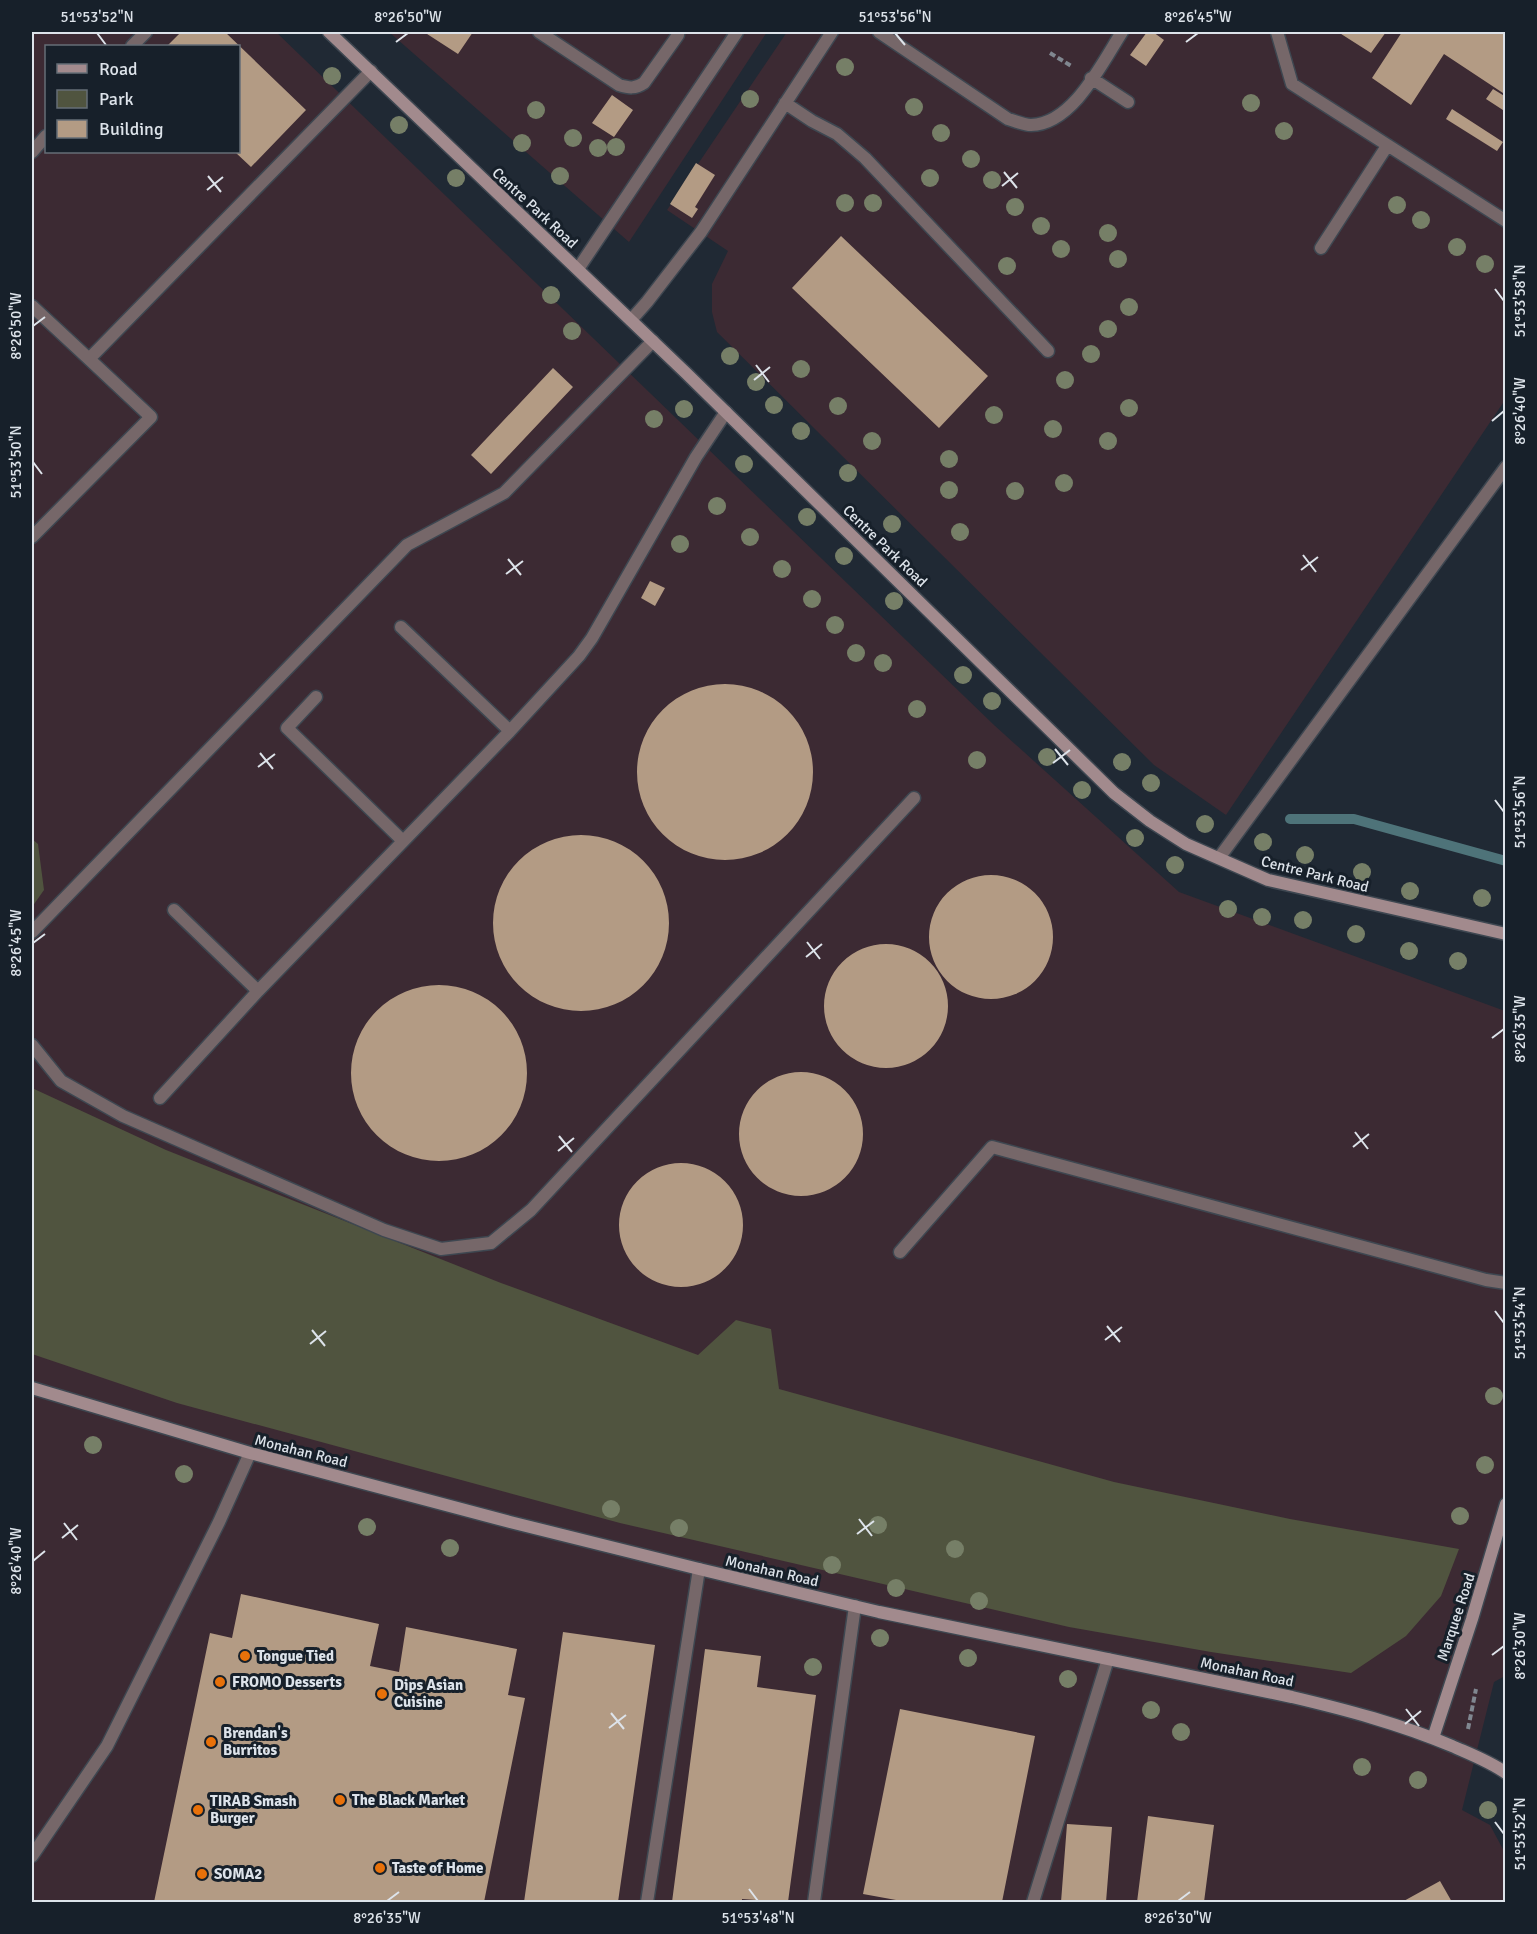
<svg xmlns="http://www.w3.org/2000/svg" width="1537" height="1934" viewBox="0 0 1537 1934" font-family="Signika,sans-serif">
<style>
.industrial{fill:#3c2a33;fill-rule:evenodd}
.green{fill:#50543f}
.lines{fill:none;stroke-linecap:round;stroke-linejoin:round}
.stream{stroke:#4e7379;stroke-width:10}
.building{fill:#b39b84}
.lane-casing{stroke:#3e4751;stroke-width:15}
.secondary-casing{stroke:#3e4751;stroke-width:15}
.path{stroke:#808790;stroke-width:4;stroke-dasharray:6 3;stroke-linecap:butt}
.lane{stroke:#766769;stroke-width:12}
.secondary{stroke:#a28a8d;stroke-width:12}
.tree{fill:#767f67}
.ticks{fill:none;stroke:#dde3ea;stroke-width:2}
.food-dot{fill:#e8710a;stroke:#17202a;stroke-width:2}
.labels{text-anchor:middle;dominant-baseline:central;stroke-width:6;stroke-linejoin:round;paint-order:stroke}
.street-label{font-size:15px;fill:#dde3ea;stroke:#17202a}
.poi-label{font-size:15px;font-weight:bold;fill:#dde3ea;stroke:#17202a;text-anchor:start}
.neatline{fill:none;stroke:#dde3ea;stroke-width:2}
.ticks-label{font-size:15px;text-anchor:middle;fill:#dde3ea}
</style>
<rect width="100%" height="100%" fill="#202934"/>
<!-- industrial -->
<path class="industrial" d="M32,32H276L994,725L1179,892L1505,1011V1676L1494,1682L1462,1810L1490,1825L1505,1853V1902H32ZM46,46H238V152H46Z
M389,32H767L629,242Z
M787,32H1505V400L1226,815L1154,765L717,332L712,312V284L728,251L667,210Z"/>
<!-- green -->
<path class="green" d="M32,839L38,844L44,890L32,907Z
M32,1088L166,1150L501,1283L698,1355L736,1320L771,1329L779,1389L1114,1482L1290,1519L1459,1549L1441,1596L1406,1636L1351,1673L1211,1652L1069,1627L620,1523L177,1403L32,1354Z"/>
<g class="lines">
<!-- stream -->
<path class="stream" d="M1290,819H1354L1506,861"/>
</g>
<!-- building -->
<path class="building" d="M181,32H225L306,110L251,167L235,152H238V46H167Z
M424,32H473L458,54Z
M1147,32H1153L1164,40L1146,66L1130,55Z
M1338,32H1386L1371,53Z
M1402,32H1506V95L1444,54L1411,105L1372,78Z
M1493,89L1506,97V112L1486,99Z
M612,95L633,110L614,137L592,123Z
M1452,109L1503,142L1497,151L1446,119Z
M696,163L715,175L695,207L698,209L692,218L670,204Z
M841,236L988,376L939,428L792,288Z
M553,368L573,387L491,474L471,455Z
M650,581L665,588L655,606L641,598Z
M637 772a88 88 0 1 1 176 0a88 88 0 1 1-176 0Z
M493 923a88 88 0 1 1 176 0a88 88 0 1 1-176 0Z
M929 937a62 62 0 1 1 124 0a62 62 0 1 1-124 0Z
M824 1006a62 62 0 1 1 124 0a62 62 0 1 1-124 0Z
M351 1073a88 88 0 1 1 176 0a88 88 0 1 1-176 0Z
M739 1134a62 62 0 1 1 124 0a62 62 0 1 1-124 0Z
M619 1225a62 62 0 1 1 124 0a62 62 0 1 1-124 0Z
M241,1594L379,1624L370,1666L399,1672L406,1627L517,1649L508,1695L525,1698L484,1902H154L210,1633L232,1638Z
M563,1632L655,1645L618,1902H524Z
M705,1649L761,1656L757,1687L816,1695L788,1902L742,1899V1902H672Z
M900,1709L1035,1736L1002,1902H907L863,1894Z
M1148,1816L1214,1825L1204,1902H1137Z
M1067,1824L1112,1827L1106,1902H1061Z
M1440,1881L1452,1902H1402Z"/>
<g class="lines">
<defs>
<path id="lane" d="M539,32L619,85C629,88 635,89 644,83L678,35V32
M879,32L1008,119C1015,121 1024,125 1031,125C1073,124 1102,63 1122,32
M1277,32L1292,84L1506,221
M132,46L146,32
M1091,78L1128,102
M785,103L812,121L837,134L865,158L1048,351
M32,152L46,136
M1321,248L1387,146
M578,269L737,32
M32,306L89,359L371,71
M631,320L647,302L701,232L832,32
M32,537L151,417L89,359
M401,627L510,731
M316,697L287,728L403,841
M1219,858L1506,467
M174,910L258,991
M32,932L407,545L504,493L653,341
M32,1045L61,1081L123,1116L384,1230L441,1249L491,1243L531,1210L914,798
M160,1098L258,991L510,731L579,656L592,638L696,457L726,412
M900,1252L992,1147L1486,1280L1506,1283
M32,1856L107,1746L219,1522L250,1453
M647,1902L699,1569
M814,1902L855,1606
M1033,1902L1108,1659"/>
<path id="secondary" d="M329,32L686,373L1114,793L1150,821L1186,844L1268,880L1506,934
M32,1388L250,1453L510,1522L699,1569L879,1612L1292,1697C1347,1710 1400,1724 1452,1746C1470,1754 1489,1761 1506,1773
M1433,1738L1472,1619L1506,1504"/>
</defs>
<!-- lane casing -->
<use href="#lane" class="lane-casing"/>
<!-- secondary casing -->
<use href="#secondary" class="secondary-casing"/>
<!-- path -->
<path class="path" d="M1050,53L1073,67
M1468,1729L1476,1689"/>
<!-- lane -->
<use href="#lane" class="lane"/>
<!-- secondary -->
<use href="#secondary" class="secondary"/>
</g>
<!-- trees -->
<g class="tree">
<circle cx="845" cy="67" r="9"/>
<circle cx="332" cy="76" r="9"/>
<circle cx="750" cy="99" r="9"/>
<circle cx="1251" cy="103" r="9"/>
<circle cx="914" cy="107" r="9"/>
<circle cx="536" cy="110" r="9"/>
<circle cx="399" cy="125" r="9"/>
<circle cx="1284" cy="131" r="9"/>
<circle cx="941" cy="133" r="9"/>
<circle cx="573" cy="138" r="9"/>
<circle cx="522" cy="143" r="9"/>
<circle cx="616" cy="147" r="9"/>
<circle cx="598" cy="148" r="9"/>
<circle cx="971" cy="159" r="9"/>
<circle cx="560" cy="176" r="9"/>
<circle cx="456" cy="178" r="9"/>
<circle cx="930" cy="178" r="9"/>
<circle cx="992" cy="180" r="9"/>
<circle cx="845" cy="203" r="9"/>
<circle cx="873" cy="203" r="9"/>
<circle cx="1397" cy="205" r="9"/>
<circle cx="1015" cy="207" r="9"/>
<circle cx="1421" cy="220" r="9"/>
<circle cx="1041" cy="226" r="9"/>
<circle cx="1108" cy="233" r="9"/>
<circle cx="1457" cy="247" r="9"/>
<circle cx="1061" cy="249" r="9"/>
<circle cx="1118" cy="259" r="9"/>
<circle cx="1485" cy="264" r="9"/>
<circle cx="1007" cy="266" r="9"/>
<circle cx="551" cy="295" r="9"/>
<circle cx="1129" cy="307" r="9"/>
<circle cx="1108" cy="329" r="9"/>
<circle cx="572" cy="331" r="9"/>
<circle cx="1091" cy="354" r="9"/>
<circle cx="730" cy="356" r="9"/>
<circle cx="801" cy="369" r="9"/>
<circle cx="1065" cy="380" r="9"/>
<circle cx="756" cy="382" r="9"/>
<circle cx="774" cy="405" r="9"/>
<circle cx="838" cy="406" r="9"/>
<circle cx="1129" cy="408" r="9"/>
<circle cx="684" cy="409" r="9"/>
<circle cx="994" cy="415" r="9"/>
<circle cx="654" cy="419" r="9"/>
<circle cx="1053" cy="429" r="9"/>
<circle cx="801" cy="431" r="9"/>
<circle cx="872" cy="441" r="9"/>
<circle cx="1108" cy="441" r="9"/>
<circle cx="949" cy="459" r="9"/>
<circle cx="744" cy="464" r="9"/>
<circle cx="848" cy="473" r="9"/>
<circle cx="1064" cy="483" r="9"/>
<circle cx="949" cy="490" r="9"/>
<circle cx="1015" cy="491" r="9"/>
<circle cx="717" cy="506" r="9"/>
<circle cx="807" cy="517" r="9"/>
<circle cx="892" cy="524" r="9"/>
<circle cx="960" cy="532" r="9"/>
<circle cx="750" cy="537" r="9"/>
<circle cx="680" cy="544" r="9"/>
<circle cx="844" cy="556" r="9"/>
<circle cx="782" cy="569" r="9"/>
<circle cx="812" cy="599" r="9"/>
<circle cx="894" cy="601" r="9"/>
<circle cx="835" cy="625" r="9"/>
<circle cx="856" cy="653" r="9"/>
<circle cx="883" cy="663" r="9"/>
<circle cx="963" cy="675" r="9"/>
<circle cx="992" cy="701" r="9"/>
<circle cx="917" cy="709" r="9"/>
<circle cx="1047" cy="757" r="9"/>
<circle cx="977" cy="760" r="9"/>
<circle cx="1122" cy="762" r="9"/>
<circle cx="1151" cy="783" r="9"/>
<circle cx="1082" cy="790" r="9"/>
<circle cx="1205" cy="824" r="9"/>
<circle cx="1135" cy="838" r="9"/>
<circle cx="1263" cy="842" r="9"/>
<circle cx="1305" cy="855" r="9"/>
<circle cx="1175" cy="865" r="9"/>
<circle cx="1362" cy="872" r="9"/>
<circle cx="1410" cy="891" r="9"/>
<circle cx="1482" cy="898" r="9"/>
<circle cx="1228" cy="909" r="9"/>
<circle cx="1262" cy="917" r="9"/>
<circle cx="1303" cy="920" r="9"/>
<circle cx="1356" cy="934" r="9"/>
<circle cx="1409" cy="951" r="9"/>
<circle cx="1458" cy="961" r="9"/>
<circle cx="1494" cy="1396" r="9"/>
<circle cx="93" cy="1445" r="9"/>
<circle cx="1485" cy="1465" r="9"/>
<circle cx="184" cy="1474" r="9"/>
<circle cx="611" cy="1509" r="9"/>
<circle cx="1460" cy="1516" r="9"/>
<circle cx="878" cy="1525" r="9"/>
<circle cx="367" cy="1527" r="9"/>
<circle cx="679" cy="1528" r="9"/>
<circle cx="450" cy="1548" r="9"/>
<circle cx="955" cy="1549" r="9"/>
<circle cx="832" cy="1565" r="9"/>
<circle cx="896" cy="1588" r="9"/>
<circle cx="979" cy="1601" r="9"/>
<circle cx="880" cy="1638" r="9"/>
<circle cx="968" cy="1658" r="9"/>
<circle cx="813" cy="1667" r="9"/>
<circle cx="1068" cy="1679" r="9"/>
<circle cx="1151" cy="1710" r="9"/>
<circle cx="1181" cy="1732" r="9"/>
<circle cx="1362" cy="1767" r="9"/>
<circle cx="1418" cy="1780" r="9"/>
<circle cx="1488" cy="1810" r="9"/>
</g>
<!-- ticks -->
<path class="ticks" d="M97,33L106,45M895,33L905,45M396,42L408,33M1186,42L1198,33M1004,172L1017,188M208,176L221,192M1002,186L1018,173M207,190L223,177M1495,289L1504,301M33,326L45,317M756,365L769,382M754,380L770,367M1492,421L1504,411M33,462L42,474M1303,555L1316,572M508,559L521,575M1301,570L1318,557M506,574L523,561M1055,749L1068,765M260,753L273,769M1053,763L1070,750M258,767L275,754M1495,800L1504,812M807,942L820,959M33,943L45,934M806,957L822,944M1492,1038L1504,1029M1355,1132L1368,1149M559,1136L572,1152M1353,1147L1369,1134M558,1151L574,1138M1495,1311L1504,1323M1107,1326L1120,1342M312,1330L325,1346M1105,1340L1122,1327M310,1344L326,1331M859,1519L872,1536M64,1523L77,1540M857,1534L874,1521M62,1538L78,1525M33,1561L45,1551M1492,1655L1504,1646M1406,1709L1419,1726M611,1713L624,1729M1405,1724L1421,1711M609,1728L626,1715M1495,1822L1504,1834M749,1889L758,1901M387,1901L399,1892M1178,1901L1190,1892"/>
<!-- markers -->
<g class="food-dot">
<circle cx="245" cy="1656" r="6"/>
<circle cx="220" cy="1682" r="6"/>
<circle cx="382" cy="1694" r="6"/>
<circle cx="211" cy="1742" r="6"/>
<circle cx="340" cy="1800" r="6"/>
<circle cx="198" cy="1810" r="6"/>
<circle cx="380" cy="1868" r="6"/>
<circle cx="202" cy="1874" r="6"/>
</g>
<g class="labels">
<!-- street labels -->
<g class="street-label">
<text transform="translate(535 208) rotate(43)">Centre Park Road</text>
<text transform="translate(885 546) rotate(44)">Centre Park Road</text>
<text transform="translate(1315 874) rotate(14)">Centre Park Road</text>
<text transform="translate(301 1451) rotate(14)">Monahan Road</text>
<text transform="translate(772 1571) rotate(13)">Monahan Road</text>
<text transform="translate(1456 1617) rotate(-72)">Marquee Road</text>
<text transform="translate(1247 1672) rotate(12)">Monahan Road</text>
</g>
<!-- poi labels -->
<g class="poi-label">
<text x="257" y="1656">Tongue Tied</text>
<text x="232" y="1682">FROMO Desserts</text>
<text x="394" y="1685">Dips Asian<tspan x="394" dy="17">Cuisine</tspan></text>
<text x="223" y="1733">Brendan's<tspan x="223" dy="17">Burritos</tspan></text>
<text x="352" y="1800">The Black Market</text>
<text x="210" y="1801">TIRAB Smash<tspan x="210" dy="17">Burger</tspan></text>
<text x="392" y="1868">Taste of Home</text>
<text x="214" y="1874">SOMA2</text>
</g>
</g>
<!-- border -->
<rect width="1537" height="1934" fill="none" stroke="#17202a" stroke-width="66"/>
<!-- legend -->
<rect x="45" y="45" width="195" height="108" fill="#17202a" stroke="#666e77" stroke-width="1.5"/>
<rect x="57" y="64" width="30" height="9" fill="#a28a8d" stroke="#666e77" stroke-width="1.5"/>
<text x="99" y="75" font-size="18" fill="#dde3ea">Road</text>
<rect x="57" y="90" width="30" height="18" fill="#50543f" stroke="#666e77" stroke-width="1.5"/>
<text x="99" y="105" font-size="18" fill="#dde3ea">Park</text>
<rect x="57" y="120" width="30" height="18" fill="#b39b84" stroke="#666e77" stroke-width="1.5"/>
<text x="99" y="135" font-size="18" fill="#dde3ea">Building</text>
<rect x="33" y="33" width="1471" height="1868" class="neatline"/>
<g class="ticks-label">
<text x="97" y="22">51°53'52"N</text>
<text x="408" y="22">8°26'50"W</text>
<text x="895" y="22">51°53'56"N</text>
<text x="1198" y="22">8°26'45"W</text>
<text transform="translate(1520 301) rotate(-90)" y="5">51°53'58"N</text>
<text transform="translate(16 326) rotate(-90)" y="5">8°26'50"W</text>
<text transform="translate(1520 411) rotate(-90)" y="5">8°26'40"W</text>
<text transform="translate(16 462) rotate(-90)" y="5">51°53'50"N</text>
<text transform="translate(1520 812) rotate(-90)" y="5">51°53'56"N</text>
<text transform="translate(16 943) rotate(-90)" y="5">8°26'45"W</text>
<text transform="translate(1520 1029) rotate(-90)" y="5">8°26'35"W</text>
<text transform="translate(1520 1323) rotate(-90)" y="5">51°53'54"N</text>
<text transform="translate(16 1561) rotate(-90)" y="5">8°26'40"W</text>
<text transform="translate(1520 1646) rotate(-90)" y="5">8°26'30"W</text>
<text transform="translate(1520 1834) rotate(-90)" y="5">51°53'52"N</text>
<text x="387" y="1923">8°26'35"W</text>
<text x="758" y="1923">51°53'48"N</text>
<text x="1178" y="1923">8°26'30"W</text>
</g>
</svg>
